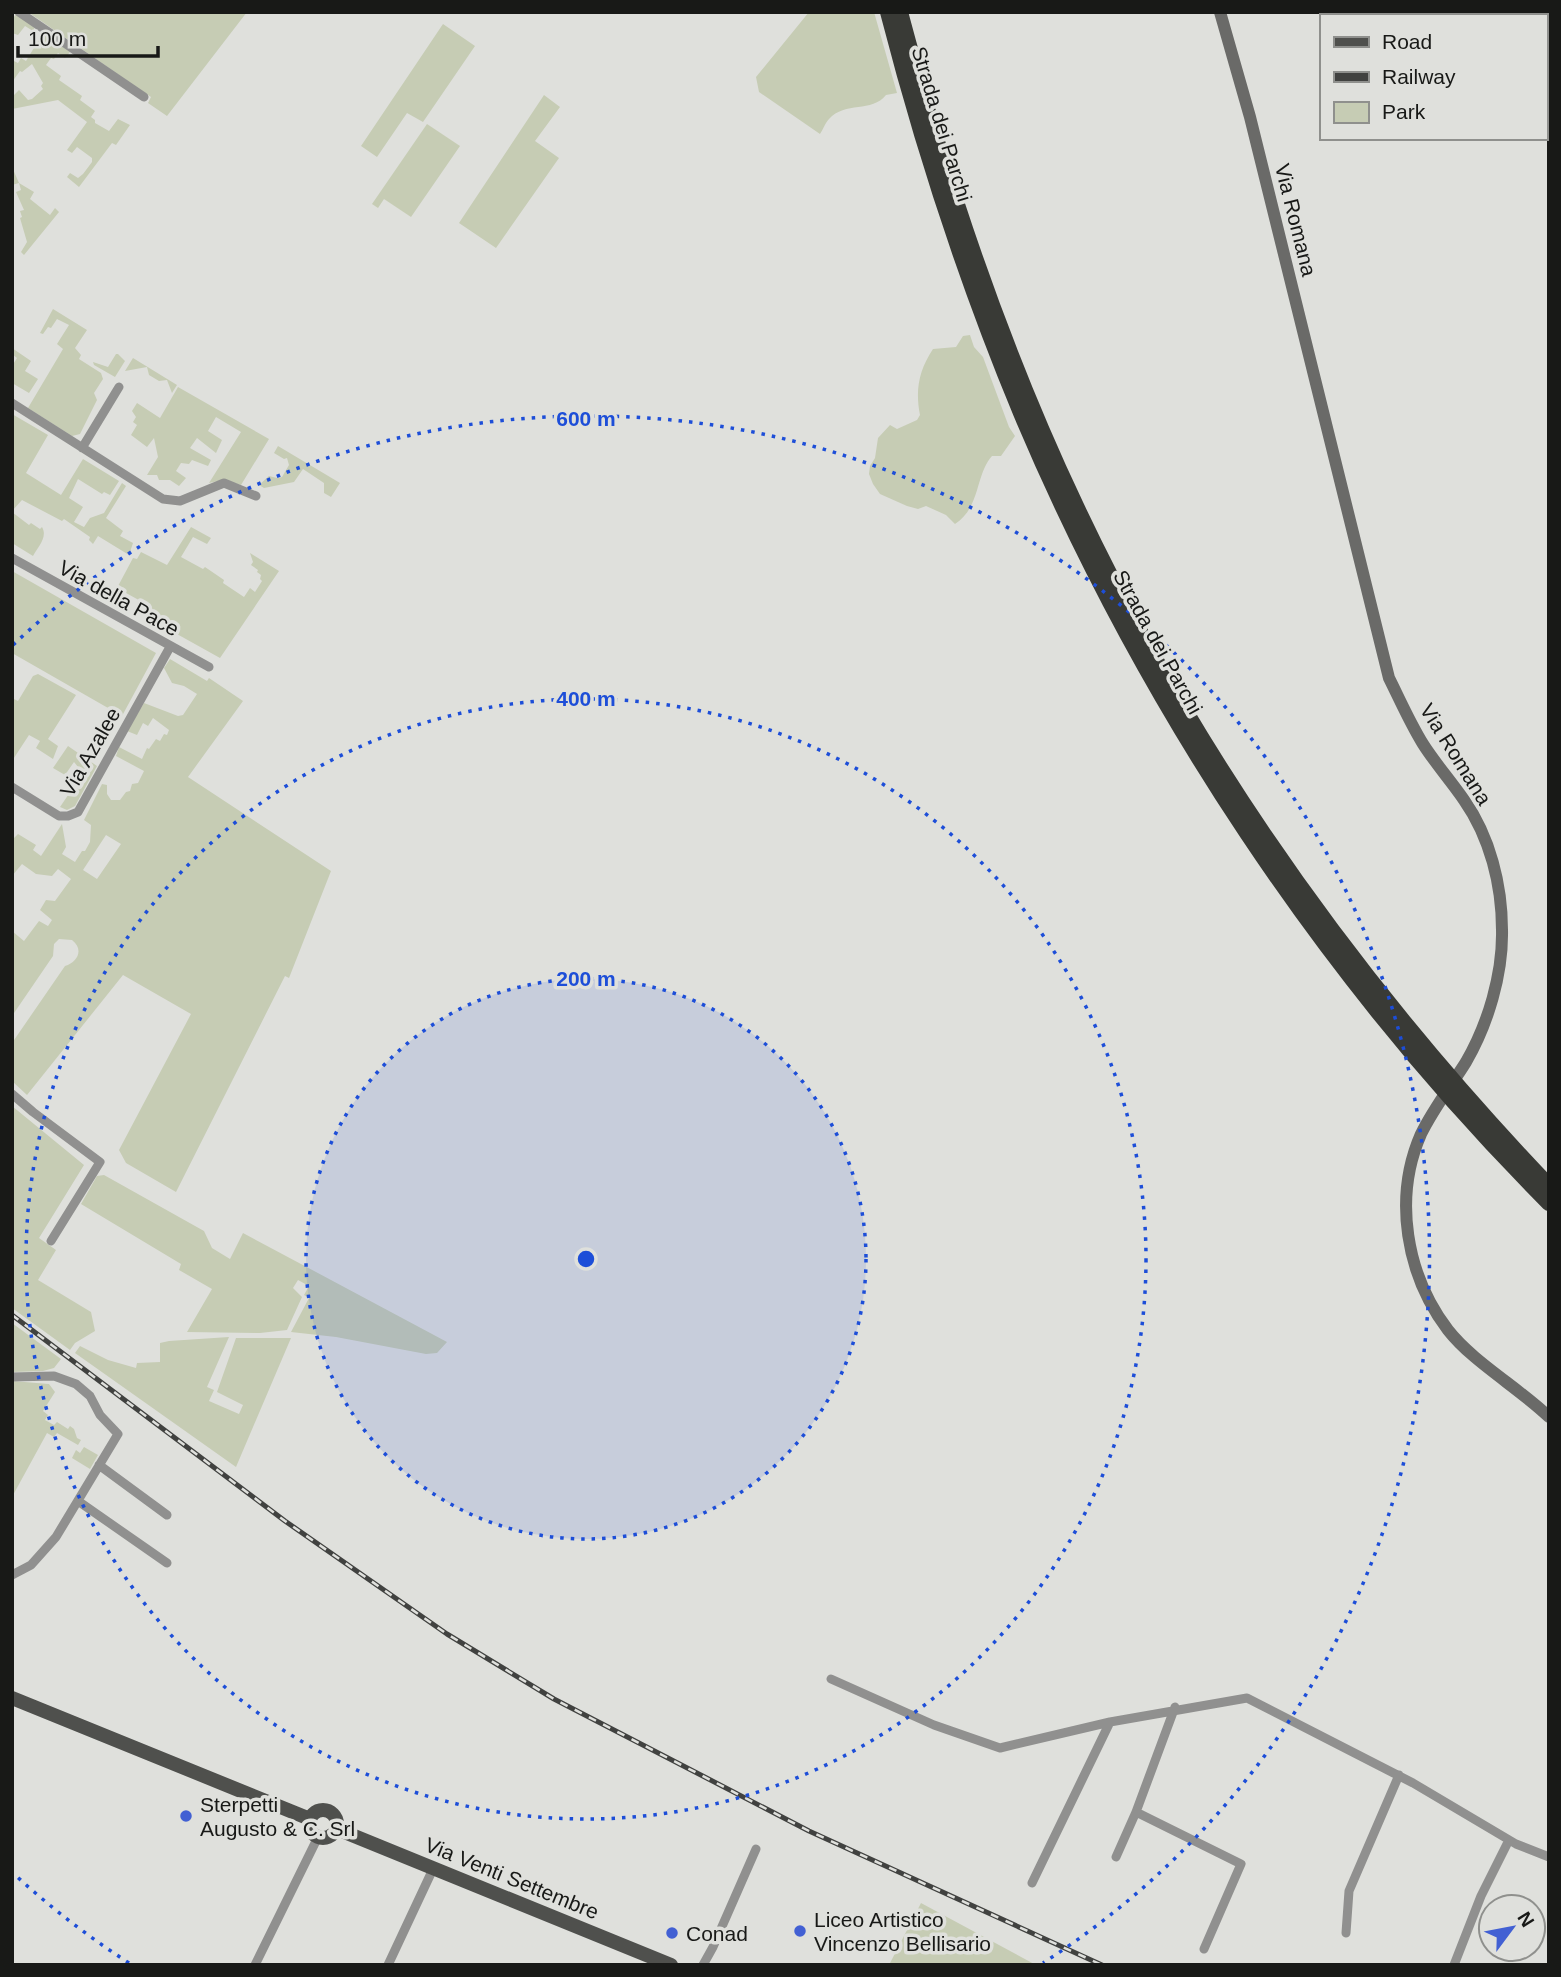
<svg xmlns="http://www.w3.org/2000/svg" width="1561" height="1977" viewBox="0 0 1561 1977" font-family="Helvetica,sans-serif">
<style>
.green{fill:#c6ccb4;fill-rule:evenodd}
.lines{fill:none;stroke-linecap:round;stroke-linejoin:round}
.minor{stroke:#90908f;stroke-width:9}
.secondary{stroke:#6a6a68;stroke-width:12}
.primary{stroke:#4f504d;stroke-width:14}
.motorway{stroke:#393a36;stroke-width:16}
.rail-casing{stroke:#414240;stroke-width:5}
.rail{stroke:#dfe0dc;stroke-width:2.5;stroke-dasharray:8;stroke-linecap:butt}
.ring{fill:none;stroke:#1d4ed8;stroke-width:3.5;stroke-dasharray:3.5 7}
.poi-dot{fill:#4260d3;stroke:#dfe0dc;stroke-width:2.5}
.labels{text-anchor:middle;dominant-baseline:central;stroke-width:7;stroke-linejoin:round;paint-order:stroke}
.street-label{font-size:21px;fill:#181917;stroke:#dfe0dc}
.poi-label{font-size:21px;fill:#181917;stroke:#dfe0dc;text-anchor:start}
.centre{fill:#1d4ed8;stroke:#dfe0dc;stroke-width:3.5}
.ring-label{font-size:21px;text-anchor:middle;font-weight:bold;fill:#1d4ed8;stroke:#dfe0dc;stroke-width:7;stroke-linejoin:round;paint-order:stroke}
</style>
<rect width="100%" height="100%" fill="#dfe0dc"/>
<!-- green -->
<path class="green" d="M28,12H247L167,116L148,103L151,97Z
M809,12H874L897,93L886,95C872,113 845,101 829,119C825,123 823,130 820,134L759,92L756,77Z
M16,14L35,27L33,31L25,26L18,35L12,33V20Z
M443,24L475,46L423,122L407,113L377,157L361,146Z
M43,33L70,52L65,58L58,53L54,59L51,58L46,65L61,76L59,80L82,96L80,100L95,111L91,117L95,120V123L109,131L118,119L130,125L116,145L112,143L79,187L67,177L70,173L78,178L83,174L92,162V158L77,147L72,153L67,150L87,122L58,100L12,109V97L19,90L28,100L32,99L43,89L41,86L43,83L32,64L22,72L20,71L12,82V60L18,63L21,58L26,61Z
M544,95L560,107L535,141L559,158L496,248L459,223Z
M427,124L460,146L411,217L384,199L378,208L372,204Z
M12,167L19,183L34,192L30,199L50,215L55,208L59,212L24,255L21,252L27,242L20,218L22,217L20,211L24,210L16,192L21,190L19,183L12,185Z
M53,309L87,330L75,348L81,355L79,359L101,373L103,379L94,393L97,400L80,434L72,436L28,408L63,349L57,344L69,325L57,319L51,328L48,327L43,334L40,333Z
M970,335L974,347L983,357L1009,427L1015,436L1001,456H992C975,475 981,507 955,524L946,515L926,506L918,509L907,506L880,494L873,484L869,474L870,466L875,458L878,438L890,425L897,429L917,420L920,415C915,390 919,370 933,349L956,347L963,336Z
M12,348L31,361L25,371L38,379L29,393L12,383V366L17,358L12,354Z
M116,354H118L125,361L115,377L94,365L93,362L108,367Z
M133,358L177,385L172,393L167,380L159,381L149,375L147,367L125,371Z
M178,387L269,439L241,485L223,480L209,483L241,432L216,417L208,431L222,440L216,453L197,438L190,448L211,460L208,466L192,460L189,464L181,463L176,471L186,478L179,486L170,480H159L157,475H147L158,457L154,438L147,447L131,435L137,425L133,422L136,417L132,411L137,403L160,418Z
M12,414L48,435L26,473L61,495L83,459L119,481L110,495L104,492L102,494L78,479L69,498L83,507L74,522L84,527L90,518L104,513L122,483L126,486L106,518L123,531L120,536L133,543L129,555L98,536L93,544L89,540L90,537L64,519L62,521L22,500L12,511Z
M278,446L340,483L331,497L324,493V483L303,469L294,482L264,488L259,485L269,476L277,478L282,477L289,465L287,458L284,459L274,453Z
M12,512L29,525L31,523L40,529L42,527C48,537 38,547 33,556L12,543Z
M191,527L211,538L207,544L193,537L181,557L203,569L205,567L224,580L223,583L244,597L250,588L255,592L262,581L260,579L261,575L257,572L258,570L251,565L253,562L250,553L279,571L220,658L141,614L146,604L117,588L133,558L137,559L141,552L167,565Z
M12,571L156,653L122,716L12,653Z
M170,659L207,681L209,678L243,701L188,777L331,871L289,978L285,976L176,1192L126,1163L119,1150L191,1014L123,975L27,1095L12,1081V1043L65,966C78,962 84,949 72,940L59,939L54,944L53,956L12,1016V931L24,941L39,921L48,926L52,920L40,910L46,900L55,901L71,879L58,869L52,876L36,874L22,864L12,876V840L18,834L36,845L33,850L41,856L62,824L66,847L62,854L75,862L82,851H85L90,842L91,825L84,820L102,784L107,785V794L111,800H120L126,792L130,791L132,784L138,783L144,771L116,756L119,747L142,759L147,748L149,749L156,739L160,741L164,734L167,735L169,730L153,718L148,726L143,723L137,735L127,731L144,703L178,716L183,715L197,694L184,686L172,683L164,668ZM106,835L121,844L97,879L83,870Z
M38,674L76,695L48,739L58,746L53,759L36,748L40,741L29,735L12,761V698L18,701L33,676Z
M68,746L97,766L75,806L67,810L60,807L83,773L74,762L65,775L53,768Z
M12,1106L84,1165L39,1238L56,1250L38,1280L91,1312L95,1331L75,1343L70,1350L12,1308Z
M104,1175L204,1231L212,1248L230,1259L243,1233L447,1342L437,1353L426,1354L336,1337L291,1332L309,1298L304,1295L309,1286L298,1280L293,1288L302,1297L287,1330L260,1333L187,1332L212,1289L179,1270L181,1264L81,1204L97,1176Z
M12,1323L61,1359L54,1368L43,1371L12,1372Z
M229,1337L207,1387L214,1390L209,1401L239,1414L243,1405L217,1392L236,1338H291L236,1467L75,1353L80,1346L108,1360L136,1368L137,1363L160,1362V1343L169,1341Z
M12,1381L49,1384L55,1392L43,1411L48,1415L45,1420L54,1425L57,1422L68,1429L70,1426L74,1429L77,1438L81,1440L78,1445L57,1433L54,1437L47,1433L12,1497Z
M84,1447L98,1455L90,1469L72,1458L76,1450L80,1453Z
M921,1903L1036,1965H889Z"/>
<g class="lines">
<!-- minor -->
<path class="minor" d="M19,12L144,97
M12,403L163,499L180,501L224,483L256,496
M82,448L119,387
M12,558L209,667
M12,787L59,816H68L78,812L170,647
M12,1094L33,1112L100,1162L51,1241
M12,1377L54,1376L76,1384L90,1396L100,1415L118,1434L56,1537L31,1565L12,1575
M99,1465L167,1515
M78,1501L167,1563
M831,1679L934,1725L1000,1748L1110,1722L1247,1698L1413,1783L1516,1844L1549,1857
M1136,1812L1241,1864L1204,1949
M1116,1857L1136,1812L1175,1707
M1032,1883L1110,1722
M1346,1933L1349,1891L1399,1775
M255,1965L318,1837
M388,1965L433,1869
M703,1965L713,1947L756,1849
M1454,1965L1481,1896L1509,1840"/>
<!-- secondary -->
<path class="secondary" d="M1220,12L1250,117L1389,678C1400,700 1410,723 1423,744C1435,763 1451,781 1464,800C1490,837 1502,885 1502,930C1503,974 1488,1024 1466,1062C1451,1086 1433,1109 1421,1134C1393,1198 1406,1275 1448,1330C1473,1362 1519,1388 1549,1417"/>
<!-- primary -->
<path class="primary" d="M12,1698L310,1819
M309 1824a14 14 0 1 1 28 0a14 14 0 1 1-28 0Z
M337,1829L671,1965"/>
<!-- motorway -->
<path class="motorway" d="M888,12C923,148 967,283 1021,413C1144,705 1325,978 1549,1203
M900,12C945,181 1001,348 1076,506C1195,758 1357,985 1549,1186"/>
<defs>
<path id="rail" d="M12,1315L285,1521L447,1634L554,1699L809,1831L1102,1965"/>
</defs>
<!-- rail casing -->
<use href="#rail" class="rail-casing"/>
<!-- rail -->
<use href="#rail" class="rail"/>
</g>
<!-- distance rings -->
<circle cx="586" cy="1259" r="280" fill="#1d4ed8" fill-opacity=".12"/>
<g class="ring">
<circle cx="586" cy="1259" r="280"/>
<circle cx="586" cy="1259" r="560"/>
<path d="M129 1963A840 840 0 0 1 13 1873M13 645A840 840 0 1 1 1043 1963"/>
</g>
<!-- markers -->
<g class="poi-dot">
<circle cx="186" cy="1816" r="7"/>
<circle cx="800" cy="1931" r="7"/>
<circle cx="672" cy="1933" r="7"/>
</g>
<g class="labels">
<!-- street labels -->
<g class="street-label">
<text transform="translate(942 124) rotate(73)">Strada dei Parchi</text>
<text transform="translate(1296 220) rotate(76)">Via Romana</text>
<text transform="translate(119 598) rotate(29)">Via della Pace</text>
<text transform="translate(1158 642) rotate(61)">Strada dei Parchi</text>
<text transform="translate(90 752) rotate(-60)">Via Azalee</text>
<text transform="translate(1456 754) rotate(58)">Via Romana</text>
<text transform="translate(512 1878) rotate(22)">Via Venti Settembre</text>
</g>
<!-- poi labels -->
<g class="poi-label">
<text x="200" y="1804">Sterpetti<tspan x="200" dy="24">Augusto &amp; C. Srl</tspan></text>
<text x="814" y="1919">Liceo Artistico<tspan x="814" dy="24">Vincenzo Bellisario</tspan></text>
<text x="686" y="1933">Conad</text>
</g>
</g>
<circle cx="586" cy="1259" r="10" class="centre"/>
<g class="ring-label">
<text x="586" y="426">600 m</text>
<text x="586" y="706">400 m</text>
<text x="586" y="986">200 m</text>
</g>
<!-- border -->
<rect width="1561" height="1977" fill="none" stroke="#181917" stroke-width="28"/>
<!-- legend -->
<rect x="1320" y="14" width="228" height="126" fill="#dfe0dc" stroke="#8f908d" stroke-width="2"/>
<rect x="1334" y="37" width="35" height="10" fill="#4f504d" stroke="#8f908d" stroke-width="2"/>
<text x="1382" y="49" font-size="21" fill="#181917">Road</text>
<rect x="1334" y="72" width="35" height="10" fill="#414240" stroke="#8f908d" stroke-width="2"/>
<text x="1382" y="84" font-size="21" fill="#181917">Railway</text>
<rect x="1334" y="102" width="35" height="21" fill="#c6ccb4" stroke="#8f908d" stroke-width="2"/>
<text x="1382" y="119" font-size="21" fill="#181917">Park</text>
<!-- north arrow -->
<g transform="translate(1512 1928) rotate(58)"><circle r="33" fill="#dfe0dc" stroke="#8f908d" stroke-width="2"/>
<path d="M0-5L12 26L0 18L-12 26Z" fill="#4260d3"/>
<text y="-10" font-size="19" font-weight="bold" text-anchor="middle" fill="#181917">N</text>
</g>
<!-- scale -->
<path d="M18 46v10h140v-10" fill="none" stroke="#181917" stroke-width="3.5"/>
<text x="28" y="46" font-size="21" fill="#181917" stroke="#dfe0dc" stroke-width="5" paint-order="stroke">100 m</text>
</svg>
